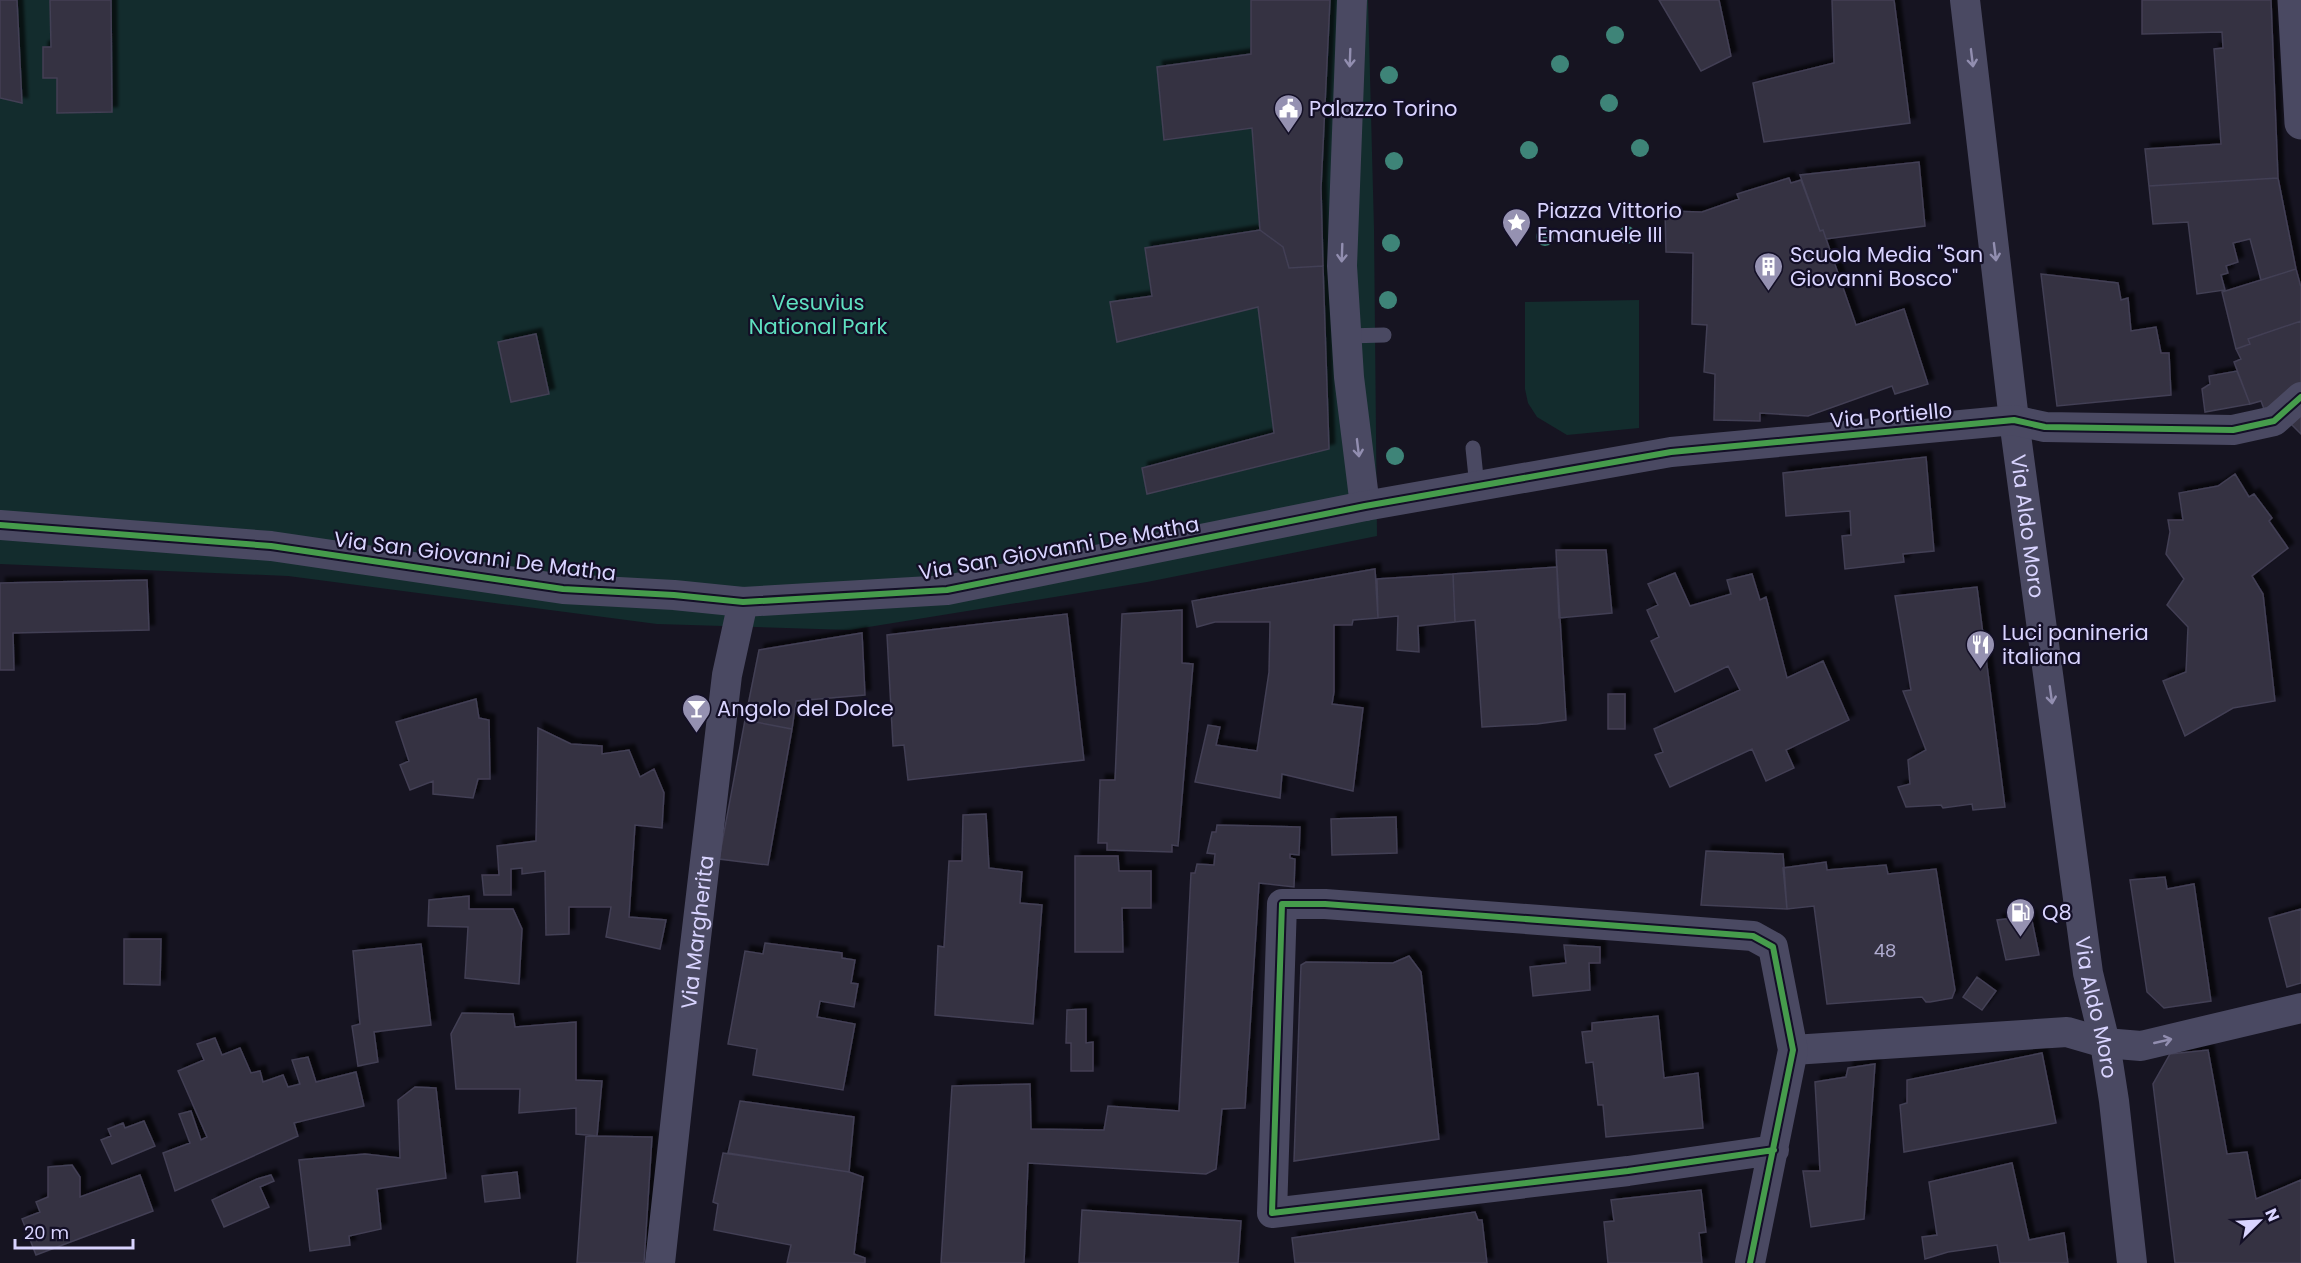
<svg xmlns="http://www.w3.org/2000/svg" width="2301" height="1263" viewBox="0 0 2301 1263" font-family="Poppins,sans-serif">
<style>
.green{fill:#132c2d}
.building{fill:#343243;stroke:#433f54;stroke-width:1.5;filter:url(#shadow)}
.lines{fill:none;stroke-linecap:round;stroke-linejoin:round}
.service{stroke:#4a4962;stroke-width:15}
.minor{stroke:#4a4962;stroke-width:30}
.tertiary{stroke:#4a4962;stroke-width:33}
.cycleway-casing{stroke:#130f26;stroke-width:10}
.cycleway{stroke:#469c4c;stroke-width:6}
.tree{fill:#3e8478}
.oneway{stroke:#928eb0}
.labels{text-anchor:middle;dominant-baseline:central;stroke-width:4.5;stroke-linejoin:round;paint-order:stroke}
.number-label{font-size:18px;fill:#b0acd0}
.poi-label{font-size:21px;fill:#d9d4ff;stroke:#130f26;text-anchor:start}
.park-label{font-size:21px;fill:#5fe0c0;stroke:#130f26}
.street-label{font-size:21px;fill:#d9d4ff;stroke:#130f26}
</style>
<defs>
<filter id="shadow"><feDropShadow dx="5.5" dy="-5.5" stdDeviation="1.5" flood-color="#0009"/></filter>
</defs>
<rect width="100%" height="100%" fill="#161421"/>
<!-- green -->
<path class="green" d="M0,0H1368L1374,229L1377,536L1147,582L850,630L657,624L288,576L0,564Z
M1639,300V428L1567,435L1537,417L1528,403L1525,389V302Z"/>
<!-- building -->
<path class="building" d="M0,0H17L22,103L0,98Z
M50,0H111L112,112L57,113V78H43V47H51Z
M1251,0H1330L1321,188L1323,266L1289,268L1283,247L1260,230L1252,128L1164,140L1157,67L1251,54Z
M1659,0H1719L1731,56L1701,71Z
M1832,0H1894L1910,123L1764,142L1753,83L1834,63Z
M2142,0H2271L2278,178L2149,186L2145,149L2221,144L2214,49L2223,48L2222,32L2142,34Z
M1919,162L1925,226L1826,239L1823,230L1820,231L1800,175Z
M1789,178L1791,183L1801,180L1820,231L1823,230L1856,325L1904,309L1928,384L1895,394L1892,386L1808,416L1760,413V421L1714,420L1715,374L1704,372L1707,325L1692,324L1693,253L1666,252L1665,211L1702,212L1739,199L1737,194Z
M2278,178L2296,269L2261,280L2250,239L2233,243L2238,262L2226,266L2228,273L2221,275L2225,290L2197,294L2188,222L2153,224L2149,186Z
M1260,230L1283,247L1289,268L1323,266L1329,449L1147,494L1142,468L1274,433L1258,307L1117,342L1110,302L1152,296L1145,248Z
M2296,269L2301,287V321L2248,339L2250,344L2236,349L2222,292Z
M2041,274L2118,283L2121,300L2128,298L2131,331L2156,327L2161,353H2169L2171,395L2057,406Z
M2301,321V388L2273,405L2264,409L2261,401L2250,404L2234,362L2241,359L2236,349L2250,344L2248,339Z
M536,334L549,394L511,402L498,342Z
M2237,371L2250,404L2205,412L2202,389L2210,384L2209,376Z
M2301,408V434L2287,420Z
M1926,457L1934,551L1903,554L1904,562L1845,569L1842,536L1851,535L1850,511L1786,516L1783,473Z
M2235,474L2249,497L2254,494L2272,518L2269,521L2288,548L2252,576L2263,594L2275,701L2233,708L2185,736L2163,681L2186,672L2188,627L2167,605L2184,579L2166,554L2170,532L2168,520H2183L2179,493L2218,486Z
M1556,550H1606L1612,613L1559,618Z
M1557,567L1566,720L1537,724L1482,727L1475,620L1455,622L1453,574Z
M1375,569L1378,618L1353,620L1352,625H1334V692L1332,704L1363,708L1353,791L1282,774L1280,798L1195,782L1208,725L1220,727L1216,745L1257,751L1269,672L1270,622H1215L1197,627L1192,601Z
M1675,573L1690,606L1731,594L1727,580L1752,574L1760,600L1766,597L1787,678L1823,661L1849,720L1786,750L1794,768L1766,781L1752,749L1670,787L1655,755L1663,752L1654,729L1740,690L1728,666L1675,692L1651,641L1659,637L1647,610L1658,605L1648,584Z
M1453,574L1455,622L1418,626L1419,652L1397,650L1398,616L1378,618L1377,579Z
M147,580L149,630L13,633L14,670H0V583Z
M1977,587L2005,807L1973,810L1972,804L1943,808L1941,805L1906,807L1898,787L1910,784L1908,760L1926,750L1903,691L1911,690L1895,596Z
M1182,610V663L1193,664L1178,846L1172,845V852L1107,850V843H1098L1100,780H1115L1122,614Z
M1067,614L1084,760L908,780L904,745L893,746L887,635Z
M862,633L865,695L796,701L792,729L745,720L759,650Z
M1608,694H1625V729H1608Z
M476,699L479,718L489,720L490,779H478L473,798L433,794V781L410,790L400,765L409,761L396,722Z
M745,720L792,729L768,865L719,859Z
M538,728L571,744L602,746V754L629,750L640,777L654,769L664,793L662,828L635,825L629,917L666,920L660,949L606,937L611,907H569V934L546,935L545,871L522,874V868L511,869V895H484L482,875H499L497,846L536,841Z
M986,814L989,868L1022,872L1020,903L1042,905L1033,1024L935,1015L938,946L944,947L949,861H962L963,815Z
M1396,817L1397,853L1332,855L1331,819Z
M1217,825L1300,827L1299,855L1290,854V858L1295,859L1294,887L1259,883L1245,1108L1222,1109L1216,1169L1206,1174L1028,1163L1024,1263H941L952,1086L1030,1084L1031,1129L1104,1130L1108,1106L1179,1111L1191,873H1195L1197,864L1214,865L1215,854L1207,853L1212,832H1216Z
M1706,851L1783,854L1787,909L1701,905Z
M1075,856H1118L1119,871H1151V908H1122L1123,952H1075Z
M1826,862L1827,870L1886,865L1888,874L1936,869L1955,990L1952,998L1930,1002H1926L1922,997L1827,1004L1814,906L1787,909L1783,868Z
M2165,877L2167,889L2194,884L2211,1001L2164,1008L2147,992L2130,880Z
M469,896V909H513L522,929L519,984L465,978L468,927L428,926L429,900Z
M2301,909V983L2287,987L2269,918Z
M2031,916L2039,955L2006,960L1997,920Z
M124,939H161L160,985L124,984Z
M765,943L842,953V958L855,960L851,983L858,984L854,1007L820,1001L817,1017L855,1024L843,1090L753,1075L757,1049L728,1044L745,951L763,954Z
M421,944L431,1025L374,1032L378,1062L358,1066L352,1026L360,1024L353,951Z
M1564,945L1600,947V963H1589L1590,990L1533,996L1530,967L1566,963Z
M1409,956L1421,972L1439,1139L1294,1161L1301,965L1306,962L1393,963Z
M1977,977L1996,991L1982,1010L1963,997Z
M1086,1009V1043L1093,1042V1071H1071V1043H1066L1067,1010Z
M462,1013L513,1014L515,1027L576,1022V1080L602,1081L597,1136L576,1134V1108L519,1113L520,1089H456L451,1034Z
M1658,1016L1664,1078L1698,1073L1703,1128L1606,1137L1603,1105H1598L1593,1062L1586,1063L1582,1032L1592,1031V1023Z
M215,1038L222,1055L240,1048L251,1073L260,1071L263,1082L283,1075L288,1087L300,1084L292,1060L308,1057L316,1082L356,1072L364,1106L294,1123L298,1136L175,1191L163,1153L190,1143L179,1114L191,1111L201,1140L207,1137L178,1071L204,1060L197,1044Z
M2208,1050L2227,1154L2247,1152L2256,1199L2301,1180V1263H2175L2153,1084L2170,1054Z
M2042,1053L2056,1123L1904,1152L1900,1105L1907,1103V1080Z
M1875,1064L1864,1219L1811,1227L1803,1171H1820L1815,1082L1846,1077L1848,1068Z
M415,1087L436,1088L446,1178L377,1189L381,1229L349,1236L350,1245L310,1251L299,1160L365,1154L400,1158L398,1100Z
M740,1101L854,1117L849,1172L728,1153Z
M144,1121L155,1146L112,1164L101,1140L111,1136L108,1129L123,1123L125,1128Z
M586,1136L652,1137L644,1263H577Z
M723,1153L849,1172L863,1177L854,1254L865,1258V1263H787L791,1245L714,1230L718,1204L713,1202Z
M2012,1163L2029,1240L2064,1233L2068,1263H2000L1997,1245L1948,1252L1925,1259L1922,1237L1937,1235L1929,1182Z
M72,1165L80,1177V1197L140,1175L153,1211L36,1255L22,1219L40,1212L36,1202L48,1197V1167Z
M517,1172L520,1198L485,1202L482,1176Z
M271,1175L274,1181L260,1187L269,1207L224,1227L212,1200L257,1179Z
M1701,1190L1706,1232L1699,1233L1702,1263H1608L1604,1222L1614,1221L1611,1200Z
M1082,1210L1241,1221L1238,1263H1079Z
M1475,1212L1478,1220H1482L1487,1263H1295L1292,1238Z"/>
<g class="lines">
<!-- service -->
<path class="service" d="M1347,336L1384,335
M1473,448L1477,487"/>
<!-- minor -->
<g class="minor">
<path d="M1352,0L1342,266L1349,377L1365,506"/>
<path id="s1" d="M1965,0L2014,420L2088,973L2105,1043L2114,1101L2132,1263"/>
<path d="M0,525L271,546L563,589L674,595L743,602L947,590L1365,506L1671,452L2014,420L2045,427L2233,430L2274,421L2301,397"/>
<path d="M1793,1050L2067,1032L2105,1043L2141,1046L2301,1008"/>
<path id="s2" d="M660,1263L691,980L727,675L743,602"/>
<path d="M1750,1263L1793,1050L1773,947L1753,936L1325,904H1282L1272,1213L1628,1171L1774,1150"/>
</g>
<!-- tertiary -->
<path class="tertiary" d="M2294,0L2301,123"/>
<defs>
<path id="cycleway" d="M0,525L271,546L563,589L674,595L743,602L947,590L1365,506L1671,452L2014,420L2045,427L2233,430L2274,421L2301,397
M1750,1263L1793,1050L1773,947L1753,936L1325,904H1282L1272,1213L1628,1171L1774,1150"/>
</defs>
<!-- cycleway casing -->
<use href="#cycleway" class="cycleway-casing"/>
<!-- cycleway -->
<use href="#cycleway" class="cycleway"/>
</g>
<!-- trees -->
<g class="tree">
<circle cx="1615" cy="35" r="9"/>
<circle cx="1560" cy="64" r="9"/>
<circle cx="1389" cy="75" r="9"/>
<circle cx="1609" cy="103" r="9"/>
<circle cx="1640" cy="148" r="9"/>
<circle cx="1529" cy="150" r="9"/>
<circle cx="1394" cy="161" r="9"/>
<circle cx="1627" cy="235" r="9"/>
<circle cx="1545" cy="237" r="9"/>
<circle cx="1391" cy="243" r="9"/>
<circle cx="1388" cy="300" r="9"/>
<circle cx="1395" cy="456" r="9"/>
</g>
<!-- one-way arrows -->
<defs><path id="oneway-shaft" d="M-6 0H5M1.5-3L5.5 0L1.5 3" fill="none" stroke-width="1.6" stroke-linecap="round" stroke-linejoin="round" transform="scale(1.5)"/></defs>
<g class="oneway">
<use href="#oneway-shaft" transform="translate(1350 58) rotate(92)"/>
<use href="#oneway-shaft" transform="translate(1972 58) rotate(83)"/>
<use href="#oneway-shaft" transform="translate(1995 252) rotate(83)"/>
<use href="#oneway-shaft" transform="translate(1342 253) rotate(92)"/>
<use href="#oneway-shaft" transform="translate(1358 448) rotate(83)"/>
<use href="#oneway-shaft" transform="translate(2051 695) rotate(82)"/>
<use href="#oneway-shaft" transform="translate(2163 1041) rotate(-13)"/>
</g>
<!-- icons -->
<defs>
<symbol id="civic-pin" viewBox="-11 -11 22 30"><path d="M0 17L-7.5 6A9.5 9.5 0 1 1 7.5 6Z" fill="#9591b1" stroke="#130f26"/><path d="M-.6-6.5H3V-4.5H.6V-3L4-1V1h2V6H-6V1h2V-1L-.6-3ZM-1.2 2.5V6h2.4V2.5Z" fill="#fff"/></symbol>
<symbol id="sight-pin" viewBox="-11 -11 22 30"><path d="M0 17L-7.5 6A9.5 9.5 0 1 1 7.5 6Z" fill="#9591b1" stroke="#130f26"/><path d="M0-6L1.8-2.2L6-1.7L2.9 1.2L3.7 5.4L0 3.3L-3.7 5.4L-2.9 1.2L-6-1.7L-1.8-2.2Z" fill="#fff"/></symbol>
<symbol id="building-pin" viewBox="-11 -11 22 30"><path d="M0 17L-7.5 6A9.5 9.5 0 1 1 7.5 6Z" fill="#9591b1" stroke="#130f26"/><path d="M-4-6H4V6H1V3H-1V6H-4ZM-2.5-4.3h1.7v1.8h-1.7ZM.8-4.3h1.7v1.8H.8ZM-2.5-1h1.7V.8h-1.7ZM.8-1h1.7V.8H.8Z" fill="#fff"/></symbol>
<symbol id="restaurant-pin" viewBox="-11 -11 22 30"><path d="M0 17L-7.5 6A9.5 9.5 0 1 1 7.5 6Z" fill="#9591b1" stroke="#130f26"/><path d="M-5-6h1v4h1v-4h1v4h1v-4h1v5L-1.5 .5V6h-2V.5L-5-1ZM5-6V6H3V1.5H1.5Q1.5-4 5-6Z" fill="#fff"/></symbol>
<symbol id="bar-pin" viewBox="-11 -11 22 30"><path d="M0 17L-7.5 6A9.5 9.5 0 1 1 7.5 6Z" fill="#9591b1" stroke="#130f26"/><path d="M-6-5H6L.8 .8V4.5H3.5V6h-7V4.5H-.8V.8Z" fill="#fff"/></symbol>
<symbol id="fuel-pin" viewBox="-11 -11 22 30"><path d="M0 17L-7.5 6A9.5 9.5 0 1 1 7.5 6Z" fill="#9591b1" stroke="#130f26"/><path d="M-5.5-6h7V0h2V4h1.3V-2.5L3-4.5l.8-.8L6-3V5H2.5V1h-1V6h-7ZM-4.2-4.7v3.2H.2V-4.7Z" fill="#fff"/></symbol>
</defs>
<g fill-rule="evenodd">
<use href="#civic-pin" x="1272" y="92" width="33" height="45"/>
<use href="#sight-pin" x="1500" y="206" width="33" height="45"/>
<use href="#building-pin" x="1752" y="250" width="33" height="45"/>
<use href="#restaurant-pin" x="1964" y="628" width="33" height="45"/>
<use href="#bar-pin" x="680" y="692" width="33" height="45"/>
<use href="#fuel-pin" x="2004" y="896" width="33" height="45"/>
</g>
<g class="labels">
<!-- number labels -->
<g class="number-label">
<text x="1885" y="950">48</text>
</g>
<!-- poi labels -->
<g class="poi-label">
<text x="1309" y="108">Palazzo Torino</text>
<text x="1537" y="210">Piazza Vittorio<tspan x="1537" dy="24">Emanuele III</tspan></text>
<text x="1790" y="254">Scuola Media "San<tspan x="1790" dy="24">Giovanni Bosco"</tspan></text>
<text x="2002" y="632">Luci panineria<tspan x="2002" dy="24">italiana</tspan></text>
<text x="717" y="708">Angolo del Dolce</text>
<text x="2042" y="912">Q8</text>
</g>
<!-- park labels -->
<g class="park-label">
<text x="818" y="302">Vesuvius<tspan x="818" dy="24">National Park</tspan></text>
</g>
<!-- street labels -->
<g class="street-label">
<text transform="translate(1891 415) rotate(-5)">Via Portiello</text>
<text stroke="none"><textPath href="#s1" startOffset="530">Via Aldo Moro</textPath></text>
<text transform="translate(1059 548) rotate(-10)">Via San Giovanni De Matha</text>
<text transform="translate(475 556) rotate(7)">Via San Giovanni De Matha</text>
<text stroke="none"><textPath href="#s2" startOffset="333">Via Margherita</textPath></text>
<text stroke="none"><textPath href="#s1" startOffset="1016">Via Aldo Moro</textPath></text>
</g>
</g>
<!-- north arrow -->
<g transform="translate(2259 1221) rotate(66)" stroke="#130f26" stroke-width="4.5" paint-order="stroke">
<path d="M0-4.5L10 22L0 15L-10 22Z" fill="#d9d4ff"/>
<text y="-9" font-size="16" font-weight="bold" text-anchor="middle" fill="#d9d4ff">N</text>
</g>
<!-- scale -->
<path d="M15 1239v9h118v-9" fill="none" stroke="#d9d4ff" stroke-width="3"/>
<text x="24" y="1239" font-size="18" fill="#d9d4ff" stroke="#130f26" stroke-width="4.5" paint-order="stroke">20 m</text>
</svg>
